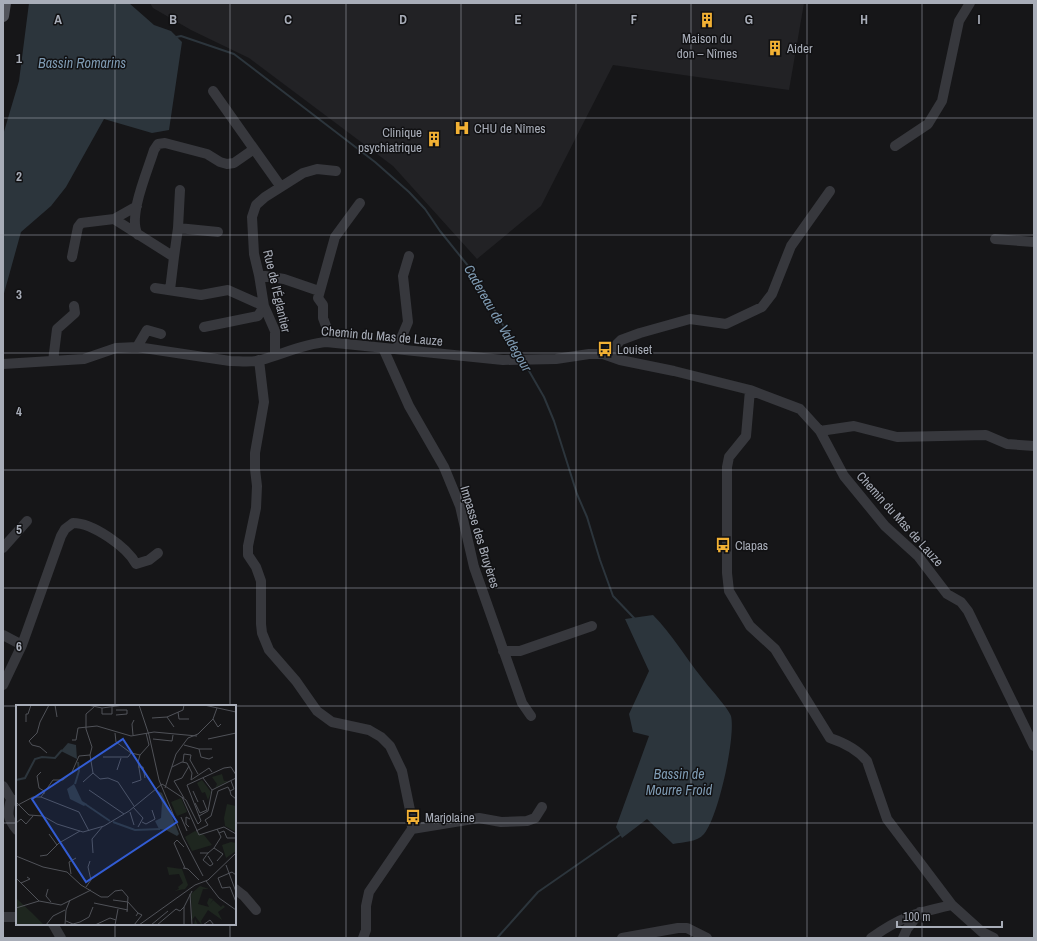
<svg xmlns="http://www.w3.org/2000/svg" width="1037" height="941" viewBox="0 0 1037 941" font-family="'Archivo Narrow',sans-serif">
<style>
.built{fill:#222225}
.water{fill:#2c353c}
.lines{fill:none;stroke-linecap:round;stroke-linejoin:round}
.stream{stroke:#2c353c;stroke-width:2}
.minor{stroke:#37383d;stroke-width:10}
.major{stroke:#53555c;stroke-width:12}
.grid{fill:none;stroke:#a8adb8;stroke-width:1;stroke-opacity:0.55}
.labels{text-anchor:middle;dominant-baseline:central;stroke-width:3;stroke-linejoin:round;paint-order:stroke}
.poi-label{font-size:13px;fill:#a8adb8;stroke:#111113;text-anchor:start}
.street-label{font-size:13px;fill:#a8adb8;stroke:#111113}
.water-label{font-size:14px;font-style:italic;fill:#7f9bb3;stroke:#111113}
.inset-river{fill:none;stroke:#2c353c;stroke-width:2}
.inset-road{fill:none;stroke:#505258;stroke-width:1}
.view{fill:#325cd3;fill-opacity:0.15;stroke:#325cd3;stroke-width:2}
.inset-edge{fill:none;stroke:#a8adb8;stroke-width:2}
.grid-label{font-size:13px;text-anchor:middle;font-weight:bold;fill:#a8adb8;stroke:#111113;stroke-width:3;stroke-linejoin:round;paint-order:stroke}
</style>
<rect width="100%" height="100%" fill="#161618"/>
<!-- built -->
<path class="built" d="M150,3H804L789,90L613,65L541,206L477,259L393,166L249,58L191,30L153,8Z"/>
<!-- water -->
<path class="water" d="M29,3H129L154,25L171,31L182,42L169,130L152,133L104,119L66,187L51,206L21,232L3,297V135L19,81Z
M653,615C672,634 685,657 702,678C707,685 729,709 731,716C736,737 718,818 704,834C697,842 684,842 673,844L647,819L622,838L616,827L649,736L633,732L629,714L649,671L625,619Z"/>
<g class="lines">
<!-- stream -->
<path class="stream" d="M176,37L181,36L234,54L375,162L409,192L425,209L440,231L473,272L521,357
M525,364L544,397L554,421L577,494L587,517L600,560L613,596L634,618
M497,938L538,892L623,833"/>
<!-- minor -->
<path class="minor" d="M213,91L254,149
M895,146L928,124L942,101L959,21L970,3
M114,219L174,257L170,290
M178,228L218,232
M138,235C127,217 148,170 154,150L158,144L165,143L207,154L220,162L227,164L234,163L254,149L281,187
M995,239L1034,242
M72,257L78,227L81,223L114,219L137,206
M174,257L178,228L180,190
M259,275L284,279L319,291
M155,288L201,295L228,290L264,306L258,316L204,327
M326,326L323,318V305L318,298L335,237L360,203
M137,347L147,330L161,334
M383,348L409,406L444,467L460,506L474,567L522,703L531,716
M397,348L408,322L403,276L409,256
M275,355V331L264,306L259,275L254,254L252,217L256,205L265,197L303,173L317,169L336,171
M606,355L621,340L640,333L690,319L726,324L762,307L772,294L791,246L830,191
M259,360L264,402L255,453V469L257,486L256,508L248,546V555L256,567L261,581V624L262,633L269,650L296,681L317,711L332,722L369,730L381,737L390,746L402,771L411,815L412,829
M53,361L57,329L75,313L74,306
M3,364L84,359L116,348L137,347L230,361C240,361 251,363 261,360C283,354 303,344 326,342L503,360L556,359L589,354H603L620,360L674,371L750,390L800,409L820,431L844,476L885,526L918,556L947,594L961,602L968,611L1034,746
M750,390L746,436L729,457L727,467V573L729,591L750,626L775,649L830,738C845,743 857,749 867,761L887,819L952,905L982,932L994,938
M820,431L854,426L897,437L986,435L1007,444L1034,446
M3,548L27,521
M3,635L22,645
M503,651H520L592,626
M3,685L22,645L61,536L65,529L73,523C93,523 127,547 136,564L149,560L158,553
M3,786L11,799L17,801
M11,799C7,814 7,818 17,830
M235,889L244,896L256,910
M3,917H17
M53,924L61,938
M363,938L366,930V906L369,892L412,829L479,818L501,822L527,821L535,818L542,807
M622,938L678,928H687L707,938
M871,938C902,916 916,913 952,905
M903,938L907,929L920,912"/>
<!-- major -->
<path class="major" d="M3,16L5,3"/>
</g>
<!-- grid -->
<path class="grid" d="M115,3V706M230,3V706M346,3V938M461,3V938M576,3V938M691,3V938M807,3V938M922,3V938M3,118H1034M3,235H1034M3,353H1034M3,470H1034M3,588H1034M3,706H1034M3,823H17M235,823H1034M115,924V938M230,924V938"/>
<!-- icons -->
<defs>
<symbol id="building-bare" viewBox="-9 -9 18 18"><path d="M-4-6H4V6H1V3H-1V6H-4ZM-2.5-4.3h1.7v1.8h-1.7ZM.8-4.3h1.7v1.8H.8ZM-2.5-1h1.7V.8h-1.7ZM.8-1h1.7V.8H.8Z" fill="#f2b134" stroke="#111113" stroke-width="2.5" paint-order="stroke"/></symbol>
<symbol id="hospital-bare" viewBox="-9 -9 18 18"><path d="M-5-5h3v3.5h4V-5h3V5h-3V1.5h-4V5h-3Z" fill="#f2b134" stroke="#111113" stroke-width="2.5" paint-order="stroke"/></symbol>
<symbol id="bus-bare" viewBox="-9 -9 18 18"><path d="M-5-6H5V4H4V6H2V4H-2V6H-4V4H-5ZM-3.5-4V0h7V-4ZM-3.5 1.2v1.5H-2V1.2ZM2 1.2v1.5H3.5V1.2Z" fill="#f2b134" stroke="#111113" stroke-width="2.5" paint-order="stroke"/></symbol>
</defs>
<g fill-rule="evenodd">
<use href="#building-bare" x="696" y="9" width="22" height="22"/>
<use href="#building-bare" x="764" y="37" width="22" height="22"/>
<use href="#hospital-bare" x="451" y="117" width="22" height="22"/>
<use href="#building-bare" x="423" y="128" width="22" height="22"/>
<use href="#bus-bare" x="594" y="338" width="22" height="22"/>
<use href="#bus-bare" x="712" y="534" width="22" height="22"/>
<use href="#bus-bare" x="402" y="806" width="22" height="22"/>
</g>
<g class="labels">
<!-- poi labels -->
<g class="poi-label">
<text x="707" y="38" text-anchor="middle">Maison du<tspan x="707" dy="15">don – Nîmes</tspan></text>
<text x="787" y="48">Aider</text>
<text x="474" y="128">CHU de Nîmes</text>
<text x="422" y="132" text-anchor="end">Clinique<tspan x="422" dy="15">psychiatrique</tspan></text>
<text x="617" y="349">Louiset</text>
<text x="735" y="545">Clapas</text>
<text x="425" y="817">Marjolaine</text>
</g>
<!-- street labels -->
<g class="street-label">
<text transform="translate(277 291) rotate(77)">Rue de l'Églantier</text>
<text transform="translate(382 336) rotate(5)">Chemin du Mas de Lauze</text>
<text transform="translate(900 519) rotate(48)">Chemin du Mas de Lauze</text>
<text transform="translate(480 537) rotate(73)">Impasse des Bruyères</text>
</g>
<!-- water labels -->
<g class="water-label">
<text x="82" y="63">Bassin Romarins</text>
<text transform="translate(498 318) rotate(60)">Cadereau de Valdegour</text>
<text x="679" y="774">Bassin de<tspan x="679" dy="16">Mourre Froid</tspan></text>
</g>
</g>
<!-- overview -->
<g transform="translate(16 705)">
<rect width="220" height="220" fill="#161618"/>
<path d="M206,69L208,76H212L199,83L201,79L196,72ZM186,75L195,87L192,95L189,87L186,88L181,78ZM165,93L171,107L161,111L155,97ZM211,99L220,101V127L209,121L208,113ZM179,126L188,130L196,140L176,146L169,132ZM215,137L220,138V146L210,153L206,140ZM151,162L166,164L172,180L169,184L158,186L163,184L162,182L167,178L163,169L153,170ZM184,181L193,184H187L182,199L193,202L191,198L193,193L197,194L194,199L197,195L205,202L207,200L209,202L202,207L206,215L192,205L185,216L186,220H178L179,214L182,220L185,219L179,211L176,215L175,189ZM0,193L16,208L28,220H0Z" fill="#1e261f"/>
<path d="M52,38L60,40L61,54L45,46ZM58,79L66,96L71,99L68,101L54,94L51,84ZM142,86L146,88L153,104L163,129L161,131L150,125L143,124L139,116L145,113L146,98Z" fill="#2c353c"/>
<path class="inset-river" d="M0,75L9,73L19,54L26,52L39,53L46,45M59,79L63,66L62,57M69,99L94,116M97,117L119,125L144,124"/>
<path class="inset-road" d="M39,0L41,12M72,0L86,3L108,0M123,0L133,30L143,75L167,133L187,171M188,0L220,7M86,3V9H96V2M162,7L163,14H173M100,10L111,9V5H100M151,12L158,22M136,13L151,12L167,5L168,0M197,14L202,22L205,19M10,17V9H12L15,0M99,28L100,37L115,48M117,30L116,19L118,15M137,34L156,36L157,30M192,34L220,28M56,35H60L62,23L81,21L115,31L138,27L181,31M168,40L183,44L185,52L193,54L197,52M183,44H196M31,48L24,42L16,40L13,36L21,28L24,17L33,0M87,52H112L115,48L124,50L133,40L130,28M167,57L168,49L175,50L174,55L182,69M122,62H127L129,73M156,62L166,57L171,58L176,68L175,75L193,63L196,67M101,65L105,53M25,67L21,71L23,83L28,86V89M77,68L84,74L92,73L102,77L118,101M187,73L196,85M215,76L218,84L214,86L215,90L220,94M67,77L77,68L74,50L76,42L70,24V9L78,2M116,78L125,75L122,57L124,50M149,83L160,49L172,33L182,29L197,14L201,3M73,85L108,109M177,86L182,97M25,92L37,75H47L56,67L63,51L74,50M166,92L183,130L208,122L220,129M168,93L158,76L166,73L173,61M0,97L13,110L27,111L41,119L67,127L88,121L113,106L146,79L170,95L182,119L185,116L171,80L208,63L215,62L220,70M179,98L184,108L191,105L187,95M0,101L17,92H25L63,107L73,126M117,102L127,113L122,122M114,107L118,120M183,111L192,106L196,85L220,73M165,112L171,126M126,117L130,119L139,114L136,105M0,118L5,114L10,119L17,111M173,122L170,119V112L174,114M180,126L192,120L189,115L195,111L202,86L212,82L214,86M203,128L208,126L211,133H219M33,129L41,140M168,142L161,135L158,138L169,163M198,143L207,149L201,156M77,148L76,134L87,121M184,148H192L198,143L205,132L201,124M192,148L187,155L194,161L197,159L192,151M0,151L27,162L51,167L65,180L85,192H92L99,186L106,185L112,192L111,207M24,151L31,150L43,138L64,126M210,160L220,187M167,163L172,164L183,175M55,169L53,157L60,153M220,170L216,167L202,173L206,183L214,182L220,197M0,173L23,196L45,200L75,185M190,176L203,193L220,205M5,178L14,174L11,172M70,182L75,175L72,162L74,156M32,184L30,191L35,197M174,189L176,220M97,195L112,197M112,197L122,208M78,198L112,205M0,203L23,196M50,216L57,219L64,217L73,212L77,202M30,220L37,211L49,205M49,220L50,205L54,195M79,220L94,213L100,215M99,220L102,204M118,220L126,210L122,208L120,211M123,220L179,180L192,175L220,148M135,220L152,206M141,220L160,204L164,206L168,202M168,220V202L176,186M187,220L194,215L198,220"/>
<path class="view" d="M107,34L161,117L70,177L16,94Z"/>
<rect width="220" height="220" class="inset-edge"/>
</g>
<g class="grid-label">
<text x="58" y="24">A</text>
<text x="173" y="24">B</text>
<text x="288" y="24">C</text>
<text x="403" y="24">D</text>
<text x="518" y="24">E</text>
<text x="634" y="24">F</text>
<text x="749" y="24">G</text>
<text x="864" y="24">H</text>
<text x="979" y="24">I</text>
<text x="19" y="63">1</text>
<text x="19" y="181">2</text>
<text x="19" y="299">3</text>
<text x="19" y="416">4</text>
<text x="19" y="534">5</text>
<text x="19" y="651">6</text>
</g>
<!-- border -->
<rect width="1037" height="941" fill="none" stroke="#a8adb8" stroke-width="8"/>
<!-- scale -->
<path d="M897 921v6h105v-6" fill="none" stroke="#a8adb8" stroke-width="2"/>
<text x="903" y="921" font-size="12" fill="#a8adb8" stroke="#111113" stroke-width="3" paint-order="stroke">100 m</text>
</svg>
